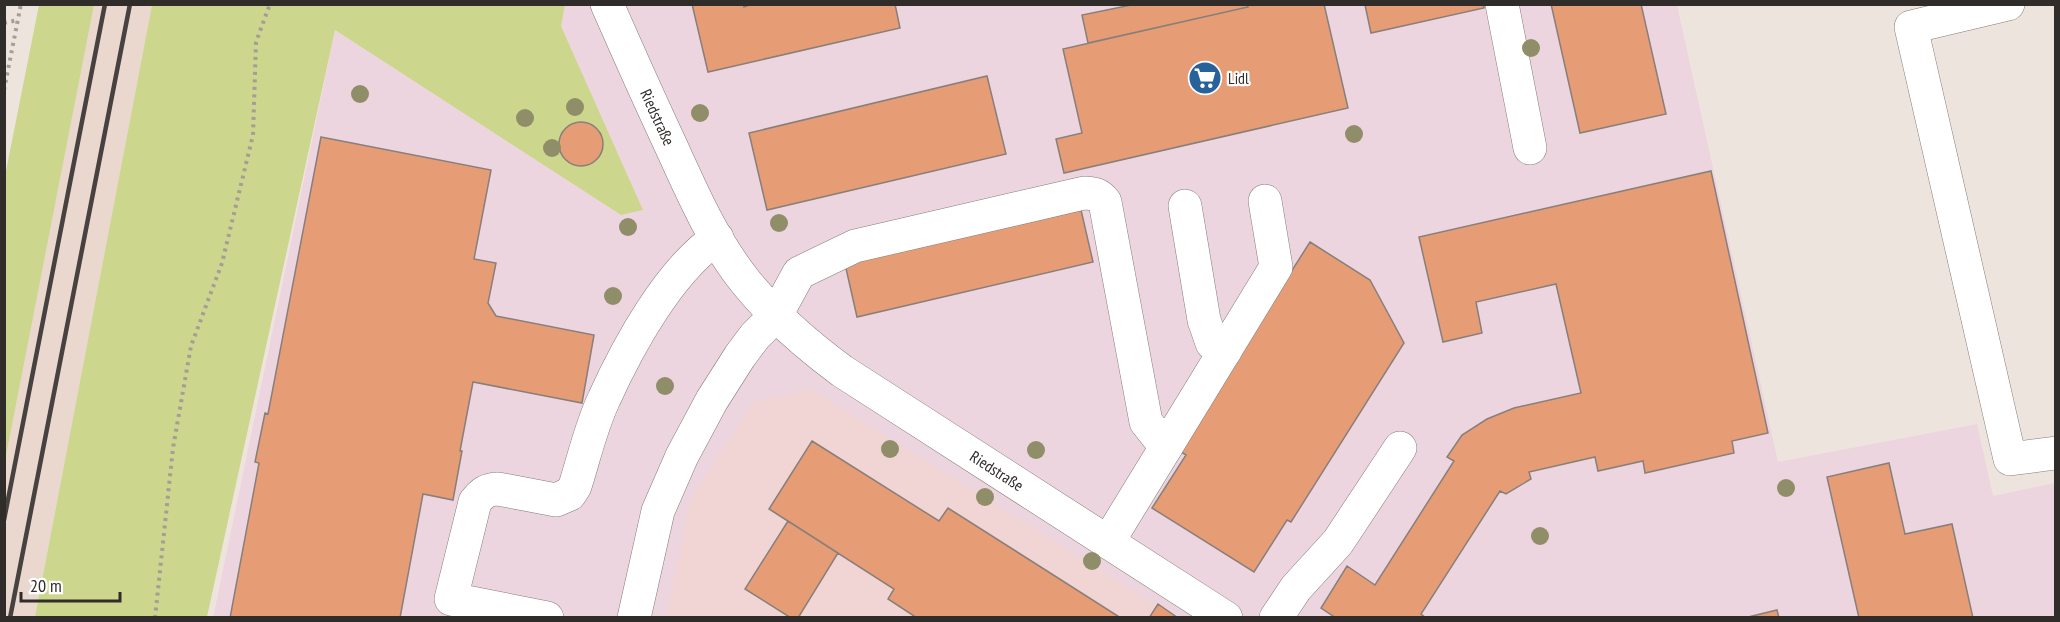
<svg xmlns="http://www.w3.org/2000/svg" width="2060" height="622" viewBox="0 0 2060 622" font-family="'PT Sans Narrow',sans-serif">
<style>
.commercial{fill:#edd5df}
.industrial{fill:#f0d5d4}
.built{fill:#ead8cf}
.green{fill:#cdd68d}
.building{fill:#e69d76;stroke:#887f7a;stroke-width:1.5}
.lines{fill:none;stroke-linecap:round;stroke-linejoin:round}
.minor-casing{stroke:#857c77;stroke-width:34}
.path{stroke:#a49d98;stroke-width:4;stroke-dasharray:3 4.5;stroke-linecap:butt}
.minor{stroke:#fff;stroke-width:33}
.rail{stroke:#474240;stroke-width:4.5}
.tree{fill:#8f8e69}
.labels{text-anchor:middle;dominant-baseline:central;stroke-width:4.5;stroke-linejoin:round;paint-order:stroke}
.poi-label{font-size:16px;fill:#302c2a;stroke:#fff;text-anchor:start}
.street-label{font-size:16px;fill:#302c2a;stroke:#fff}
</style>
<rect width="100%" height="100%" fill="#eee4de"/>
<!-- commercial -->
<path class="commercial" d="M565,5H1677L1778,462L1977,424L1993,496L2055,483V617L213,618L335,30L621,215L643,210L561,26Z"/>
<!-- industrial -->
<path class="industrial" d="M811,389L1176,617L666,618L690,500L755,401Z"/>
<!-- built -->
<path class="built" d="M94,5H152L35,617L5,618V461Z"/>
<!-- green -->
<path class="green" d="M39,5H94L5,461V176Z
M152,5H565L561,26L643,210L621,215L335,30L207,617H35Z"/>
<!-- building -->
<path class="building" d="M692,4H743L744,7L752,4H895L900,28L708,72Z
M1136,4H1247L1248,7L1088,43L1082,15Z
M1247,4H1324L1348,108L1064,173L1056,139L1082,133L1063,49L1248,7Z
M1368,4H1484V8L1371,33L1365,5Z
M1551,4H1641L1666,114L1580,133Z
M987,76L1006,154L767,210L749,133Z
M559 144a22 22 0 1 1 44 0a22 22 0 1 1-44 0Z
M321,137L491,170L474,259L496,263L488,303L496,316L594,335L582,403L473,382L460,451H462L453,500L423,494L400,618H230L259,463L255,462L265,413L268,414Z
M1711,171L1768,433L1732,441L1734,453L1645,473L1643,461L1598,471L1595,457L1529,472L1531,479L1506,494L1500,491L1421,614L1426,618H1336L1321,608L1347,566L1375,585L1454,461L1447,457L1462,435L1487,419L1514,408L1581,393L1556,284L1476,302L1482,333L1443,342L1419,237Z
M1081,210L1093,262L857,317L845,264Z
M1310,242L1370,280L1404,343L1291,522L1287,520L1254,572L1152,508L1186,455L1178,450Z
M812,441L939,521L948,508L1121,618H917L888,599L894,589L769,509Z
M1889,463L1905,534L1952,524L1973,618H1859L1827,477Z
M788,521L838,553L798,618H791L745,589Z
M1158,604L1178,618H1149Z
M1777,610L1779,618H1744Z"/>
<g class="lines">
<defs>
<g id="minor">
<path id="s1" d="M607,4C628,52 649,99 671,146C692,192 713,241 745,281C773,316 807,345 842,371L1226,618"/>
<path d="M1502,4L1530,148"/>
<path d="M2008,4L1911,27L2010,459L2056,453"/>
<path d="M1185,206L1204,320L1212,343L1225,351"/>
<path d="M1108,542L1276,267L1265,201"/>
<path d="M547,618L451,599L475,502C482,493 487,489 498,489L556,500L570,494L575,486C584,458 591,426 604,399C628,346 669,271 717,238"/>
<path d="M634,618L658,511L682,456L712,400L740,356L755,336L776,315L799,273L855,246L1084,193C1093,193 1099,194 1105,202L1146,422L1166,447"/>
<path d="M1276,618L1296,588L1338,542L1400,448"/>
</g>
</defs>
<!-- minor casing -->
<use href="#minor" class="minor-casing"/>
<!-- path -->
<path class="path" d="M4,23L18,20
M4,90L21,4
M155,618L173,448L191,346L222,263L253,135L256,42L270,4"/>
<!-- minor -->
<use href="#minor" class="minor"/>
<!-- rail -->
<path class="rail" d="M4,520L105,4
M10,618L130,4"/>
</g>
<!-- trees -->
<g class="tree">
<circle cx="1531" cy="48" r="9"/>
<circle cx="360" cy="94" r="9"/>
<circle cx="575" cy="107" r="9"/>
<circle cx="700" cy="113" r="9"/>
<circle cx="525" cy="118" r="9"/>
<circle cx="1354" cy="134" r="9"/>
<circle cx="552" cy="148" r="9"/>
<circle cx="779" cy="223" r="9"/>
<circle cx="628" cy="227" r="9"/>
<circle cx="613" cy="296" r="9"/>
<circle cx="665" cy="386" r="9"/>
<circle cx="890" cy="449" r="9"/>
<circle cx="1036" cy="450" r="9"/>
<circle cx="1786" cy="488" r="9"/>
<circle cx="985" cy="497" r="9"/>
<circle cx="1540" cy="536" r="9"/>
<circle cx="1092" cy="561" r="9"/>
</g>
<!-- icons -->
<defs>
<symbol id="supermarket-disc" viewBox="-11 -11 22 22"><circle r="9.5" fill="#28629a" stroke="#fff"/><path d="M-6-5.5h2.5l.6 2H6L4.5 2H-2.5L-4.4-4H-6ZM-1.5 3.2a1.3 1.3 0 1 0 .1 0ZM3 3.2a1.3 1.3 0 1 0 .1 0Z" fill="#fff"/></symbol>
</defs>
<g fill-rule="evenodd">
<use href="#supermarket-disc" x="1186" y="59" width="38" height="38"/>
</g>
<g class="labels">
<!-- poi labels -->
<g class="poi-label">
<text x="1228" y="78">Lidl</text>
</g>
<!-- street labels -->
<g class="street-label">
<text stroke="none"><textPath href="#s1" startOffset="124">Riedstraße</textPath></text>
<text stroke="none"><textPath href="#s1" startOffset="627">Riedstraße</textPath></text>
</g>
</g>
<!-- border -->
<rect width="2060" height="622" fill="none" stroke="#302c2a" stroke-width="12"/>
<!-- scale -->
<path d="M21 592v9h99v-9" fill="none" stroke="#302c2a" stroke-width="3"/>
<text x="30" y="592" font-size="18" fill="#302c2a" stroke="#ffffff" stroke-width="4.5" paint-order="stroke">20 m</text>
</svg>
